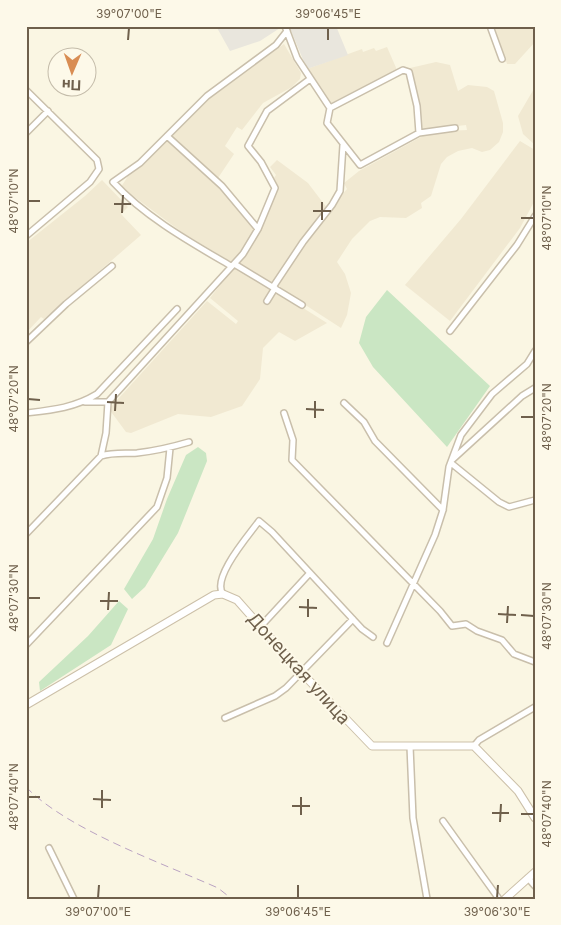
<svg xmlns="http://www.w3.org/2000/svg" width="561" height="925" viewBox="0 0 561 925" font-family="Inter,sans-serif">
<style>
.residential{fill:#f1e9d2}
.industrial{fill:#e9e6dd}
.green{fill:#cae6c3}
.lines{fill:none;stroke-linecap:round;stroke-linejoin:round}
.street-casing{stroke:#c9bfab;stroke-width:8}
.secondary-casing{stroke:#ccc0a9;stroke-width:9}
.street{stroke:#fff;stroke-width:5}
.secondary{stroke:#fff;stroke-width:7}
.rail{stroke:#baa3c2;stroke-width:1;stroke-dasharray:8 5;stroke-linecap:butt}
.ticks{fill:none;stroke:#6f604c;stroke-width:2}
.labels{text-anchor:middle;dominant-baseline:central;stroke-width:4;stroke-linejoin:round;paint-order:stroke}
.street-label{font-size:18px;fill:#6f604c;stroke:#fdf9e9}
.neatline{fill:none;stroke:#6f604c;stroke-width:2}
.ticks-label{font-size:12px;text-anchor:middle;fill:#6f604c}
</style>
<rect width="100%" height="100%" fill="#faf6e3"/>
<!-- residential -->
<path class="residential" d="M494,26H535V42L515,64H507Z
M284,44L301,73L300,79L292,87L263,103L242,130L237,127L225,146L234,154L218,178L171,136L202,103Z
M387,47L397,70L331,103L307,69L362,49L363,52L374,48L376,51Z
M436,62L450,65L458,91L468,85L487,87L494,91L503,123V132L499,142L490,150L482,152L472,148L458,151L447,157L441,164L431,196L421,203L422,208L406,218L380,217L370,221L352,239L337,262L345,274L351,293L347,315L341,328L276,286L335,203L347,189L344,183L359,171L430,132L467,130L466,125L423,130L410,68Z
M535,87V145L523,134L518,116Z
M168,139L224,192L255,229L238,259L233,263L183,233L121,187L130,173Z
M520,141L535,150V200L520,228L450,321L405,285L461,219Z
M277,160L308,183L327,208L272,283L239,263L262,227L278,186L274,178L276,175L270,167Z
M102,180L128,207L121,214L141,235L44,319L41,317L26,333V243L85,196Z
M235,266L273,289L264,301L268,304L276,291L327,323L295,341L279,332L263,348L260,379L242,406L211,417L178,414L131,433L126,432L109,409L207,301L236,324L238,321L210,298Z"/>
<!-- industrial -->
<path class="industrial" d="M216,26H279L280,28L260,41L230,51Z
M289,26H336L348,55L307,69Z"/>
<!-- green -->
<path class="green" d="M387,290L490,386L447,447L373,367L359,343L366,317Z
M198,447L206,453L207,461L178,533L145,587L132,599L124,589L153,539L167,499L186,455Z
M119,601L128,609L111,645L40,691L39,682L88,636Z"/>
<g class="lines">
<defs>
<path id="street" d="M285,26L297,58L330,108L327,123L360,165L419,133L417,106L409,72L403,70L330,108
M490,26L502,59
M26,90L97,160L99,169L90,182L26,236
M26,133L48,111
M419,133L455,128
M167,136L222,186L258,229
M236,265L302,305
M231,266C190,242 145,217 113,182L140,163L207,96L276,45L287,31
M273,287L303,242L332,205L340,191L343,145
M267,301L275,288
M450,331L517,245L535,216
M26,342L66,304L112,266
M85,402H108L243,254L258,229L275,188L261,162L248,146L267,111L310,79
M344,403L364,422L375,441L443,510
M26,413C52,410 74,408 97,394L177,309
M284,413L293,440L292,460L440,611L452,626L466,624L477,631L502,640L514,654L535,662
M101,456C114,452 125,454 137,453C155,451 172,447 189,442
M452,460L522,396L535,388
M451,463L499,502L509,507L535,500
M26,534L101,456L106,433L108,402
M223,594C211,578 249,535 259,521L272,532L362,629L373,637
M261,626L309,574
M387,643L435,535L443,510L449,467L461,435L492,394L527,364L535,351
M26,645L157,507L167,478L170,448
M225,718L275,696L286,688L353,619
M410,746L413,818L427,899
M474,746L479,740L535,707
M443,821L499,899
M49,848L74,899
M528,878L535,886"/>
<path id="secondary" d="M26,705L214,595L223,594L237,600L300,671L372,746H474L518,791L535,818
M505,899L535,872"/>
</defs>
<!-- street casing -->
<use href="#street" class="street-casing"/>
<!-- secondary casing -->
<use href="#secondary" class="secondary-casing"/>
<!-- street -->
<use href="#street" class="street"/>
<!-- secondary -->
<use href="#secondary" class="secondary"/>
<!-- rail -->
<path class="rail" d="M26,787C68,830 162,863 218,888L232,899"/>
</g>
<!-- ticks -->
<path class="ticks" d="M128,40L129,28M328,40V28M28,201H40M114,204H131M313,211H331M122,213L123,195M521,218H534M322,220V202M28,399L40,400M107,402L124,403M306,409L324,410M115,411L116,394M521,417H534M315,418V401M28,598H40M100,601H118M299,607L317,608M108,610L109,592M498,614L516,615M521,615L534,616M308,617V599M507,623L508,606M28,797H40M93,799L111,800M292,806H310M102,808V790M492,813H509M521,814H534M301,815V797M500,822L501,804M98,898L99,885M298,898V885M497,898L498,885"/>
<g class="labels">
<!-- street labels -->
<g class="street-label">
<text transform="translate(299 668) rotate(48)">Донецкая улица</text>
</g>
</g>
<!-- border -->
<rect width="561" height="925" fill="none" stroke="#fdf9e9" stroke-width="55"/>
<!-- north arrow -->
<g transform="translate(72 72) rotate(182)"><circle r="24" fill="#fdf9e9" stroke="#c4bcaa"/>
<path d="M0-4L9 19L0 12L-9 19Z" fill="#d98d53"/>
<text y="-8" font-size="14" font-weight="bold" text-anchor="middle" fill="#6f604c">Пн</text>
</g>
<rect x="28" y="28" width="506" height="870" class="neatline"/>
<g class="ticks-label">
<text x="129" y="18">39°07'00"E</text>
<text x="328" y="18">39°06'45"E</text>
<text transform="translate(14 201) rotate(-90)" y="4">48°07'10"N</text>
<text transform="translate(547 218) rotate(-90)" y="4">48°07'10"N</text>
<text transform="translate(14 399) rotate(-90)" y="4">48°07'20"N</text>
<text transform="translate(547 417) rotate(-90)" y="4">48°07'20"N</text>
<text transform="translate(14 598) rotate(-90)" y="4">48°07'30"N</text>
<text transform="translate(547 616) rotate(-90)" y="4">48°07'30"N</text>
<text transform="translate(14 797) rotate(-90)" y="4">48°07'40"N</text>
<text transform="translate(547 814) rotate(-90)" y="4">48°07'40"N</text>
<text x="98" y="916">39°07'00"E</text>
<text x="298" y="916">39°06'45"E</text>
<text x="497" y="916">39°06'30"E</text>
</g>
</svg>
